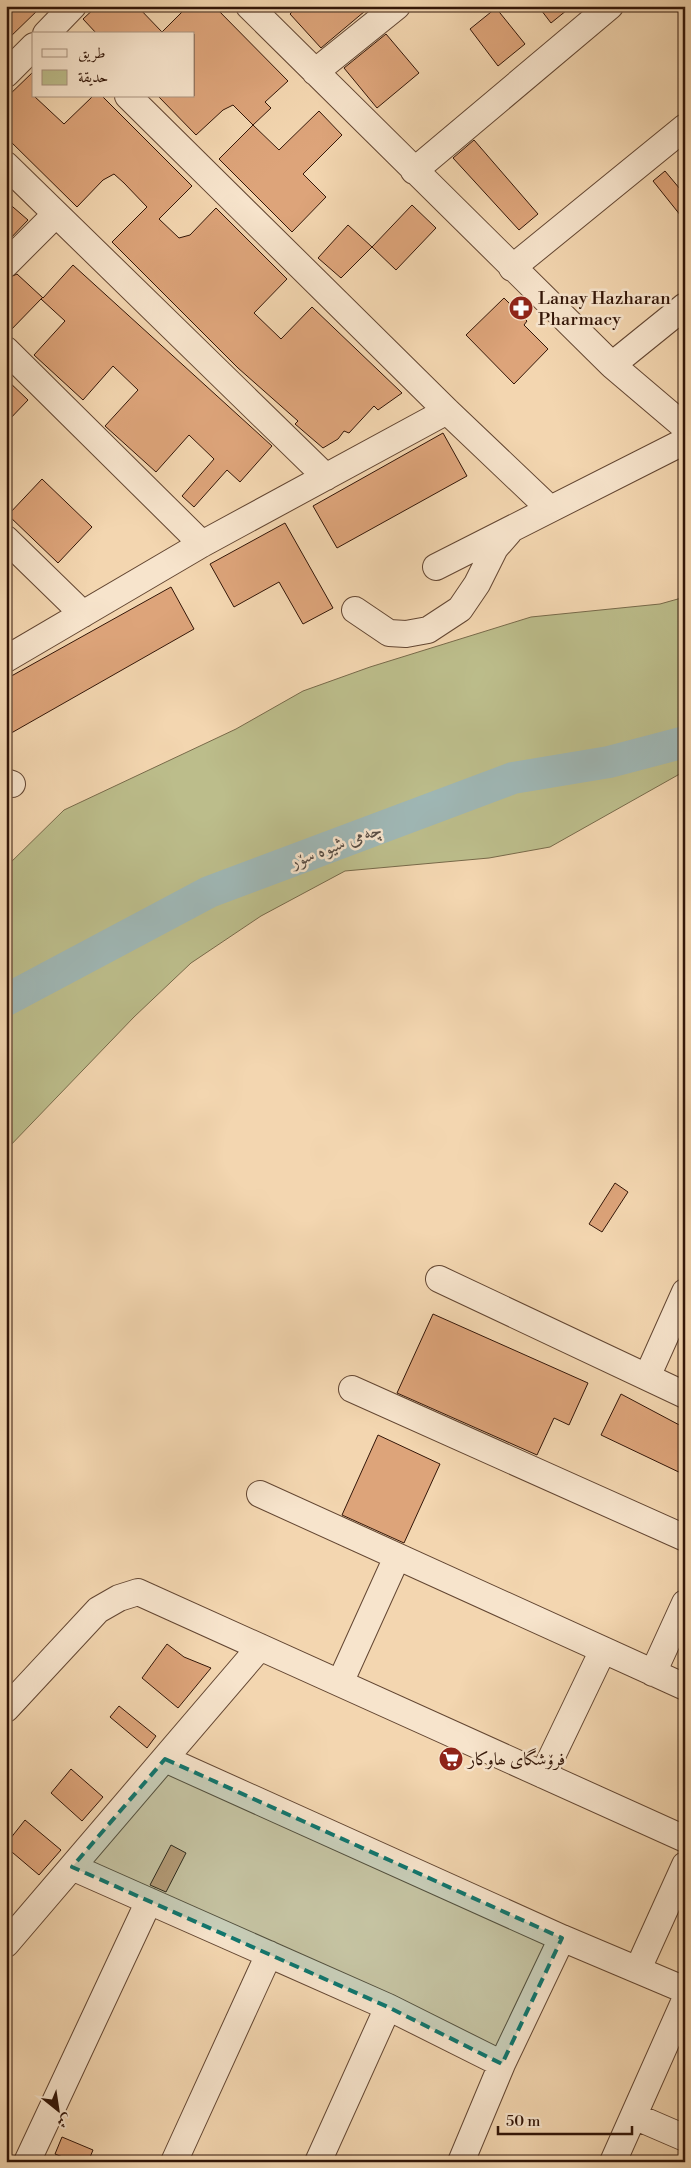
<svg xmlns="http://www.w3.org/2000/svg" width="691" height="2168" viewBox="0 0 691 2168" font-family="'Libre Bodoni',Amiri,serif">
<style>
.green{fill:#bcbd8b;stroke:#786a4a}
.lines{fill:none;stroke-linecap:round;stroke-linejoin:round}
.river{stroke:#9fb7b5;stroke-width:32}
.building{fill:#dda47a;stroke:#331608}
.minor-casing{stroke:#634632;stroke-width:28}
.minor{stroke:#f7e4cc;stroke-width:26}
.marked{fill:#0f766e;fill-opacity:0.2;stroke:#0f766e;stroke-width:4;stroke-dasharray:10 6;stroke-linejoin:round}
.labels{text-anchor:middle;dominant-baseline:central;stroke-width:5;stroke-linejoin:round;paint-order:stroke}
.poi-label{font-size:18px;fill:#331608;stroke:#f7e4cc;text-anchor:start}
.water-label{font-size:19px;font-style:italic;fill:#594e45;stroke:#f7e4cc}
</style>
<rect width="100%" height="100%" fill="#f3d6b0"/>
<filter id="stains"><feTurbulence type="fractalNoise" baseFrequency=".004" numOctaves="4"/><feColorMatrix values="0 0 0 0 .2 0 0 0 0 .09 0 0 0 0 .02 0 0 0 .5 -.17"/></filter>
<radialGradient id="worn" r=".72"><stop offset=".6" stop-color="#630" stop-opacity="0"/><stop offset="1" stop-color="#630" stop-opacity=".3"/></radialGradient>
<!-- green -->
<path class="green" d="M685,597V771L550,847L489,858L345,871L261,916L191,963L134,1017L6,1150V867L64,810L236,729L303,691L370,667L531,617L660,604Z"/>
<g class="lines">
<!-- river -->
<path class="river" d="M6,1000L209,892L513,778L609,762L685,742"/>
</g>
<!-- building -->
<path class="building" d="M6,6H42L6,41Z
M97,6H137L162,32L188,6H214L288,81L265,102L271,108L253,125L279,150L319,111L342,135L303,174L326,197L292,232L219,159L253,125L233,105L223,110L196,135L158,96H194V34H97L83,19Z
M298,6H371L321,48L290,14Z
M538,6H572L551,23Z
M496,8L525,44L498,66L470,29Z
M386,34L419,73L377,108L344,68Z
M34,71V96L64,124L93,96H102L192,186L159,219L179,238L190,235L216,208L287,279L254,313L281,339L312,307L402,393L378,410L374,406L349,433L344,431L338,439L323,448L295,424L298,421L238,368L112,242L147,207L124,183L114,174L103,180L77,207L6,137V98Z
M474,140L538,214L519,230L453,158Z
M665,171L685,195V221L653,181Z
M6,201L28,220L6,243Z
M412,205L436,228L396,270L372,247Z
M348,225L372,247L341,278L318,258Z
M73,265L272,446L240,482L227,470L194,507L182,496L214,459L189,435L156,472L105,426L138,390L113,366L83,400L34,355L65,321L41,299L42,298L6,335V279L17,274L43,298Z
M504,298L527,321L524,325L548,349L514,384L466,335Z
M6,379L28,400L6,423Z
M443,433L467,476L337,548L313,506Z
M42,479L92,527L58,563L8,515Z
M285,523L333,608L303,624L279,582L234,607L210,564Z
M171,587L194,629L6,736V679Z
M615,1183L628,1192L602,1232L589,1224Z
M433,1314L588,1383L569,1425L554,1418L537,1455L397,1393Z
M621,1394L685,1428V1475L601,1435Z
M378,1435L440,1464L404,1543L342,1515Z
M167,1644L184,1657L211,1668L178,1708L142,1678Z
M119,1706L156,1736L147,1748L110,1717Z
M71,1769L103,1797L82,1821L51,1793Z
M25,1820L61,1850L39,1875L6,1847V1844Z
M171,1845L186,1853L166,1892L150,1885Z
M62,2137L93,2150L88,2162H75L55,2154Z"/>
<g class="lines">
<defs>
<path id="minor" d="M249,6L612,365L685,427
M46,34L73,6
M315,72L397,6
M6,74L34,46
M128,96L447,411L550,509
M6,165L326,477
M414,171L610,6
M6,264L56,214
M512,268L685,127
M6,350L202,544
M612,365L685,306
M6,539L83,614
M436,567L685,441
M355,610L389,633L406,634L428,630L460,609L477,584L495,548L509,532
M6,659L202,544L447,411
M6,782L12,784
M439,1279L685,1395
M647,1377L685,1292
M352,1389L685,1538
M260,1494L685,1687
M653,1673L685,1603
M340,1683L397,1557
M6,1709L98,1610L119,1598L138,1592L685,1839
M165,1759L562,1938L685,1990
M543,1775L603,1650
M72,1867L388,2007L502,2064
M6,1944L260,1647
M638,1969L685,1865
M634,2116L685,2138
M27,2162L149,1901
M174,2162L269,1954
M318,2162L388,2007
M461,2162L502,2064L562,1938
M613,2162L685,2000"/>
</defs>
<!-- minor casing -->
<use href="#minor" class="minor-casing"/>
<!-- minor -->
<use href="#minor" class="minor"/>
</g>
<!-- marked area -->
<path class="marked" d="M165,1759L562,1938L502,2064L388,2007L72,1867Z"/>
<!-- icons -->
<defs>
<symbol id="pharmacy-disc" viewBox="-11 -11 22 22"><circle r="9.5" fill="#8f2418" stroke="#f7e4cc"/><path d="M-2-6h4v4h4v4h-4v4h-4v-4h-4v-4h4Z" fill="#fff"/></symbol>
<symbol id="supermarket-disc" viewBox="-11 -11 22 22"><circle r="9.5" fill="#8f2418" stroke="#f7e4cc"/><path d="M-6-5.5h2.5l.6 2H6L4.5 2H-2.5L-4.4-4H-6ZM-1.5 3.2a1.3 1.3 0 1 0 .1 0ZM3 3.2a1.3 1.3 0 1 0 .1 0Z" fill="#fff"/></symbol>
</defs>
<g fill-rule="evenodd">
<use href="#pharmacy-disc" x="507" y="294" width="28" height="28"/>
<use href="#supermarket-disc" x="437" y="1745" width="28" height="28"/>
</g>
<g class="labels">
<!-- poi labels -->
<g class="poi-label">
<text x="538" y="298">Lanay Hazharan<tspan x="538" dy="21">Pharmacy</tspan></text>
<text x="468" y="1759">فرۆشگای ھاوکار</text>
</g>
<!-- water labels -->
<g class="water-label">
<text transform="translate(336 845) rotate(-21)">چەمی شیوە سۆر</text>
</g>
</g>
<!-- margin -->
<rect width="691" height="2168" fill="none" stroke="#f3d6b0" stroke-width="25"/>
<rect x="8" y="8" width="676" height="2153" fill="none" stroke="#331608" stroke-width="2.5"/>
<rect x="12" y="12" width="666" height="2143" fill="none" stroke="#331608"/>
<!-- legend -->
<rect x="32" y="32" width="162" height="65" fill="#f7e4cc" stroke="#a9927e"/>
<rect x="42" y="49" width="25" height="8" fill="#f7e4cc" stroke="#a9927e"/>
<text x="78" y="58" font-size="15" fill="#331608">طريق</text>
<rect x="42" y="70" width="25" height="15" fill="#bcbd8b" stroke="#a9927e"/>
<text x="78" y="82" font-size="15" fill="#331608">حديقة</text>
<!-- north arrow -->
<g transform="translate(58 2110) rotate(150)" stroke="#f7e4cc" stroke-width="4" paint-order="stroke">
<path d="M0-4L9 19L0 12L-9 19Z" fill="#331608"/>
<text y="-8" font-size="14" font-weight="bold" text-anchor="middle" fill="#331608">ش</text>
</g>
<!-- scale -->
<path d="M498 2126v8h134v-8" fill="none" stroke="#331608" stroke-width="2.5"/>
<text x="506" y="2126" font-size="15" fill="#331608" stroke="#f7e4cc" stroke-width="4" paint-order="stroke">50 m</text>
<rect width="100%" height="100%" filter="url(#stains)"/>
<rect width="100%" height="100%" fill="url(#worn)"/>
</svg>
